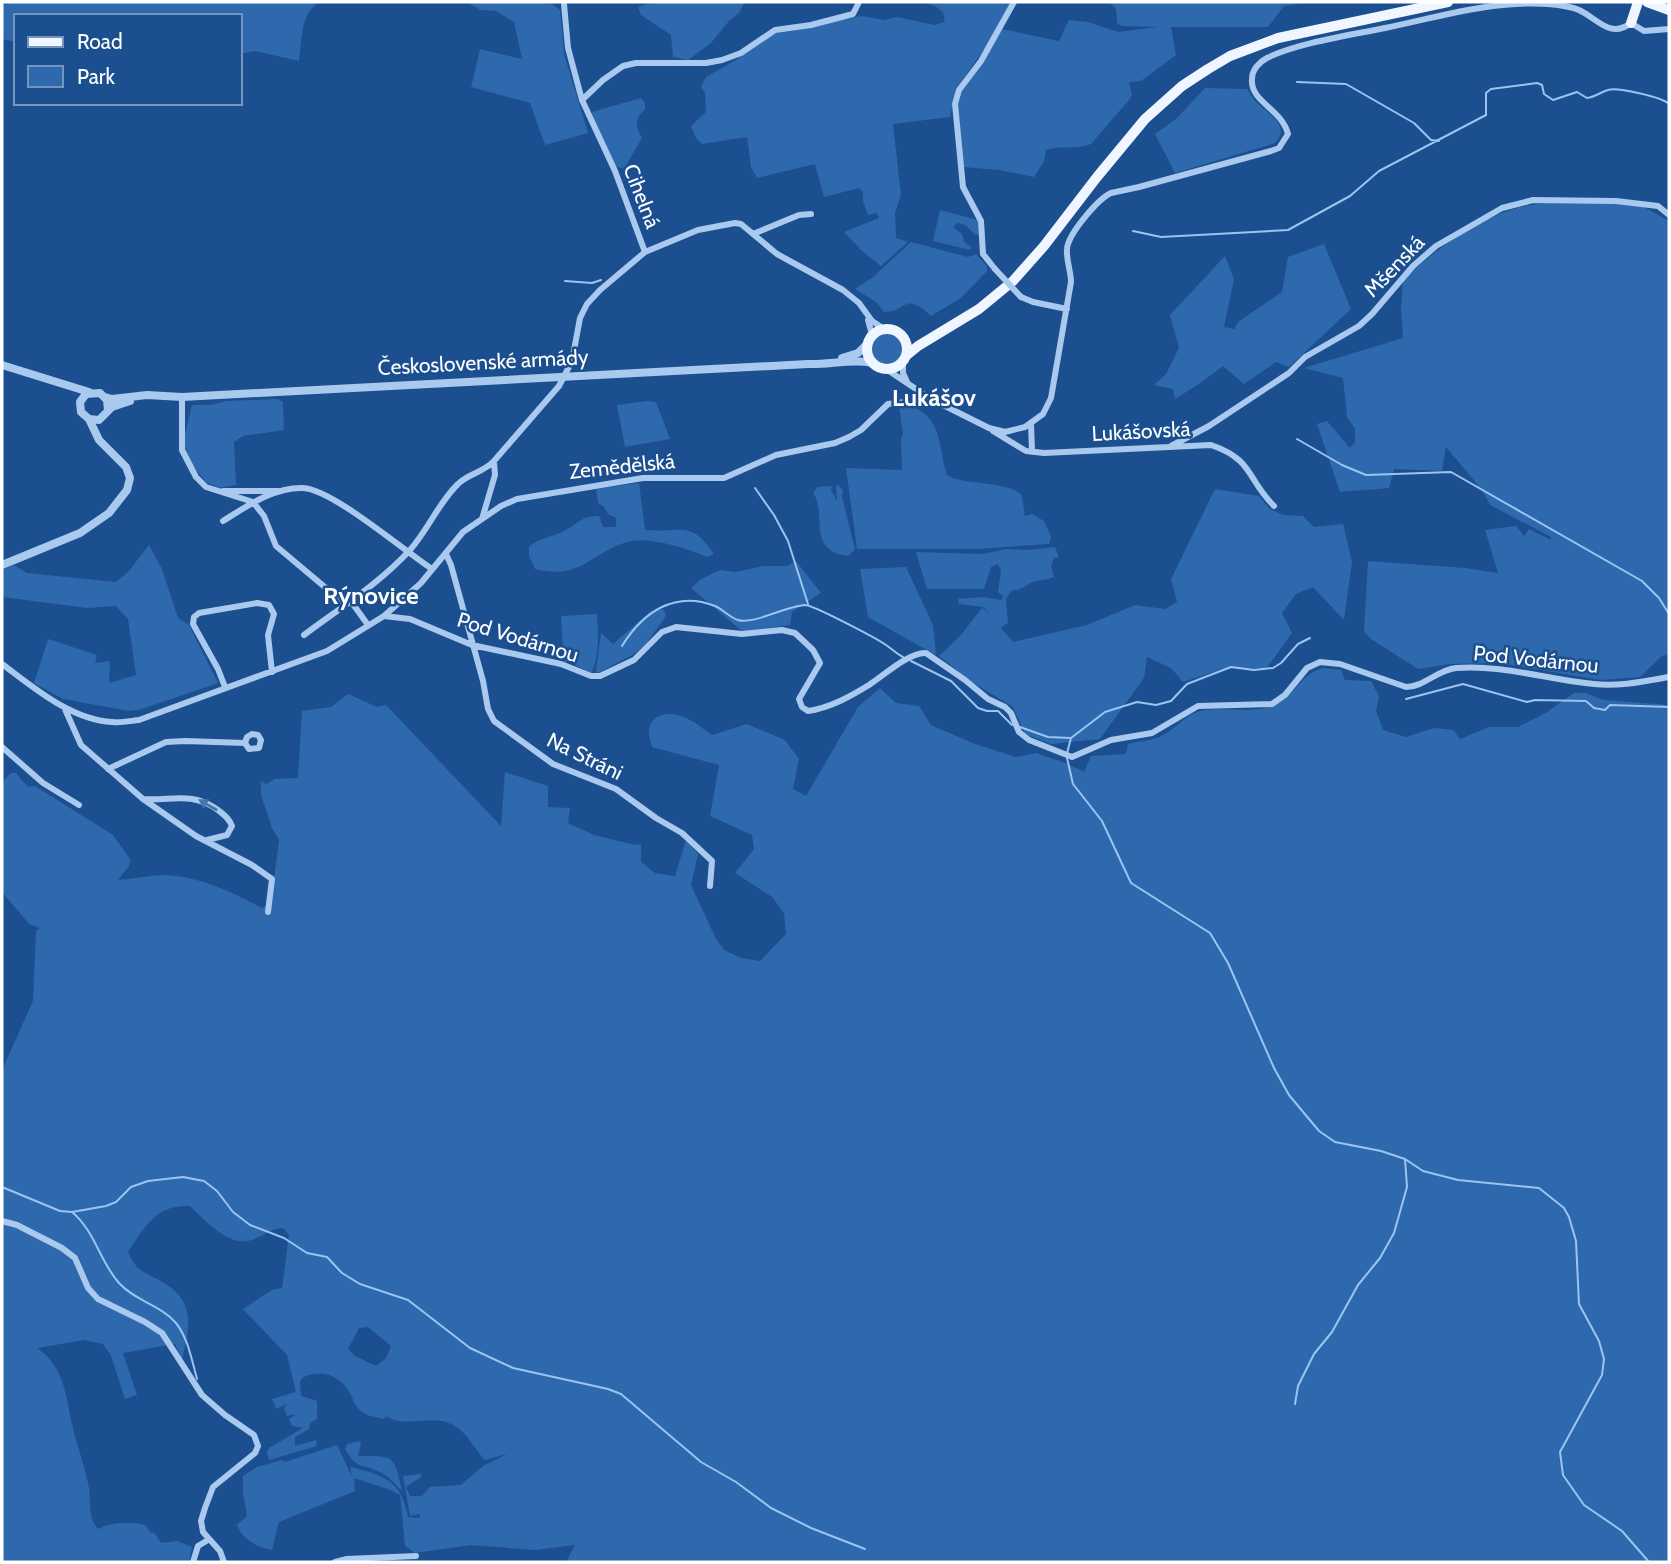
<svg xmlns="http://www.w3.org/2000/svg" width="1671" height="1564" viewBox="0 0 1671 1564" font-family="Cabin,sans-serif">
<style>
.green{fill:#2e69ad;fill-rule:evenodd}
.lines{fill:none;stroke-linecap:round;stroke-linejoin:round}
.stream{stroke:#9cc4f0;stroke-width:2}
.minor{stroke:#a9c9ee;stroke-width:6}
.tertiary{stroke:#a9c9ee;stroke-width:8}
.primary{stroke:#f0f6ff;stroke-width:10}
.minor-bridge{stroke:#a9c9ee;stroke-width:6}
.oneway{fill:#4674ac}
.labels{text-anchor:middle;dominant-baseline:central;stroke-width:5;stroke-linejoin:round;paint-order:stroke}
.street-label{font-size:21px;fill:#fff;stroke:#1b4f8f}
.quarter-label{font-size:24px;font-weight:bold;fill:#fff;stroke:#1b4f8f}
</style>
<rect width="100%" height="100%" fill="#1b4f8f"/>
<!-- green -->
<path class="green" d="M2,2H320C300,12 302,41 299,61L255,51L240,54V16H16V42L2,39Z
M466,2H549L560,10L564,54L588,133L545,145L530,103L471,87L480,49L522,59L514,22L496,11L481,10Z
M653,2H745L739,13L729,21L711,43L688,60L673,57L671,35L641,15L638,7Z
M923,2H1011L987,45L956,89L950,117L893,124L901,195L895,213L896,238L908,242L881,266L861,250L844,232L879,218L877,213L868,215L863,201V192L859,188L824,197L815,164L757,178L751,167L747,137L702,144L696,138L691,126L706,112L705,93L701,87L706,77L736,60L767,37L779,32L861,16L884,20L897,17L935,25L944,22C947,9 933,5 923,2Z
M1109,2H1309L1284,6L1268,27H1171L1176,55L1141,81L1129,82L1132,95L1129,100L1091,144C1076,150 1061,145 1046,150L1044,161L1034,177L999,170L963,167L956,110L961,90L1002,29L1059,41L1069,20L1088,22L1118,32L1158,27L1122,26L1117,23L1116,9Z
M1205,88L1247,89C1250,93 1253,99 1257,103C1268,114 1292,126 1275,143L1175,173L1155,134L1176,119Z
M641,98L645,103V109C635,120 634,124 642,138L624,169L615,166L597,132L592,112Z
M1617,203L1642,206L1669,221V655L1662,656L1640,677L1601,680L1499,663L1449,664L1418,669L1371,639L1364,631L1368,561L1465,568L1498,573L1485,530L1516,526L1524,536L1529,529L1551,540V537L1490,505C1487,493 1456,460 1446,447L1442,471L1394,469L1389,488L1340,492L1317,424L1327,421L1350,448L1355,442V429L1347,417L1343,378L1304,368L1403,338L1401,309L1403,279C1436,250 1482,214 1526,206C1555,200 1588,204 1617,203Z
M940,210L978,220L980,234L976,235L965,225L958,223L955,225L954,228L962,234L964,242L971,247L970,250L933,241Z
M911,242L968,257L976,254L987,266V271L961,298L931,316C904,291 908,311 884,312L876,302L855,289L872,278Z
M1324,244L1351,309L1289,367L1276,362L1244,384L1223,366L1199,384L1175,399L1173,389L1154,385L1166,374L1179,348L1170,315L1225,256L1234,279L1224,327L1234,329L1238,322L1282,292L1288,257Z
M871 349a16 16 0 1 1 32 0a16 16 0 1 1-32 0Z
M278,399L283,402L284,430L243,436L234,442L236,484H240L219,488L206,482L193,466L185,452V434L192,405H211L226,401Z
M646,401L656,402L670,439L625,447L617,405Z
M910,405C944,420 937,444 947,475C959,485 1011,481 1021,495C1024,500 1023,509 1025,516L1032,514L1044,521L1051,537L1049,544L977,549H857L846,468L902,470L901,438L903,434L899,406Z
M639,483L645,530C681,533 691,519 714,554L707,557C689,549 651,537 632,541C592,549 585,581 535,569L529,556V547C539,537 553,537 564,531C576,525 582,515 599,516L603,527H616V518L608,514L604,507L598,503L596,489Z
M838,485L843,490L842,497L855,549L848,556C805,550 828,513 813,493L818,487L832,486L831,490L837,501L836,486Z
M1215,489L1259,496L1270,509L1283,515L1303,516L1314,527L1343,524L1352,562L1344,620L1313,587L1296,594L1282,613L1292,633L1266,669L1225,668L1183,682L1171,668L1147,657L1144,678L1100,739L1051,744L1025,734L1013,707L972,682L939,656L960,636L982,608L990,615L983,607L959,604L958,599L983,597L1001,600L1003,596L998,592L1001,570L998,564L991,567L984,589H927L916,552L983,554L1005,549L1029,550L1055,547L1059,557L1054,558L1051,566L1054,577C1047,580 1042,580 1036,581C1026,584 1022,591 1012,590L1006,599L1008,623L1001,628L1013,642L1087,625L1135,605L1165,609L1177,602L1171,579Z
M149,545L162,569L178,618L189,625L218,683L139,710L129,711L63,699L34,683L48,639L97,655L95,663L110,661L109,683L136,675L128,619L116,606L87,608L2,597V570L14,565L27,573L116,582L128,572Z
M796,561L821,593L792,612L790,625L743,632L691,588L701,579L720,570L736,572L763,566H787Z
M906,567L933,625L936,655L868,617L860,569Z
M663,609L666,615L664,619L646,644L634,654L598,673L596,671L601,633L613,644L651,611Z
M597,614C598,634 600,655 591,674L572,663L564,662L561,616Z
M1323,668L1341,670L1345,680L1371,681L1379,696L1376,711L1383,730L1406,737L1434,728L1453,730L1460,739L1489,727H1518L1547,712L1574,693H1586L1604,700L1669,705V1562H566L575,1545L535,1550L471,1545L415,1553L405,1546L400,1495L388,1489L354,1478L355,1491L279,1522L272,1550C258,1548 242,1539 237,1525L247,1516L243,1493V1476L257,1467L282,1460L285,1462L337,1445L352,1477L350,1467C383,1475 401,1479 408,1517L420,1518V1514L410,1516L403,1476L421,1474V1477L406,1487L410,1496H422L430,1487L461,1485L483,1466L507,1454L485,1460C473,1448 468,1432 451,1424C432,1414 402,1429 387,1416L383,1419C374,1416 365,1417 358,1408C354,1404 353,1398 350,1393C340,1375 321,1368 302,1378L300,1382L301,1396L317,1401V1419L310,1423L309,1429L295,1437V1446L316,1440L317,1446L269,1460L267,1453L269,1448L303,1428L292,1426L289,1419L297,1414L287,1416L284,1408L287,1404L276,1409L272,1399L296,1392L287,1355L243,1309L272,1290L282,1288L289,1235L283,1228C270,1229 263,1236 252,1240C229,1248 205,1220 190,1206C155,1205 146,1226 128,1252C137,1271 140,1270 159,1280C195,1299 191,1324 182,1359L175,1344L123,1353L137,1395L125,1399L111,1356L103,1344L84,1340L37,1348C64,1366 66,1396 72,1424C77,1446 85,1466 89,1488C91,1503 88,1518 98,1529C111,1522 131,1521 145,1525L151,1533L154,1532L161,1543L177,1541L192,1547L189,1562H2V1070L33,1001L36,931L40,928L29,924L2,892V782L11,773H16L28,787L35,786L113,835L130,859L129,866L118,880C132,879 147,876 162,875C196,875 233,892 262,908L271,903L279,840L272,828L261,795V781L266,784L275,779L298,778L302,711L331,707L348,694L377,707L386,705L501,826L505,772L548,786V807L570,808L568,823L594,835L635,845L641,844V862L655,873L675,876L686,840L698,854L691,885L716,939L724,950L741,958L760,961L786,934L784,913L772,897L735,873L754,849L752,835L710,816L719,765L652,747C651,742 648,735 649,730C651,713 671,711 684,717C694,721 703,729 712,735L747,724L785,740L799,759L793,789L806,796L858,707L880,688L896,703L919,706L931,725L975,744L1016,757L1036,753L1068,764L1084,772L1091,756L1126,754L1128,744C1138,741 1150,741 1160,737C1175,730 1184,715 1201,711C1227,706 1253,715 1277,704C1298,693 1299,675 1323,668ZM368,1327L391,1346L386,1358L376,1366L355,1356L348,1349L359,1328Z
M359,1441L361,1444L358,1456C395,1456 394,1455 402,1491C395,1484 389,1477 380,1472C361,1463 357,1470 345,1449L347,1444Z"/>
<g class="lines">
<!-- stream -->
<path class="stream" d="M1297,82L1346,84L1414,123L1431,140L1439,141
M1133,231L1161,237L1288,230L1350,196L1379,171L1486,115V93L1491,89L1537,83L1542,85L1544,94L1553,100L1577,92L1587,98C1595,97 1601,92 1608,90C1617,87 1662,97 1669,104
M565,281L592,283L601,280
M1297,439L1342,465L1366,475L1451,472L1642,581L1659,598L1669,614
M755,488L774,515L788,541L808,604
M622,646C643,612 675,590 715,606C723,609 730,618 738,620C753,625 786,606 805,605C813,605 876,638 886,645C892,649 897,654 903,657
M911,661L951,681L978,708L987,711H998L1012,725
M1406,699L1463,684L1527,702L1535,700L1586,701L1594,708L1605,710L1610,705L1669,707
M1020,727L1048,737L1071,738L1105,712L1137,702L1156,705L1171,701L1187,684L1231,667L1254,670L1273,668L1281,663L1298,644L1310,638
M1067,753L1071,738
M1067,758L1073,784L1102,821L1131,883L1210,933L1228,963L1274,1068L1289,1095L1319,1131L1335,1142L1381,1151L1405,1159L1423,1171L1458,1180L1539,1188L1564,1208L1569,1217L1576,1241L1579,1304L1599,1341L1604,1359L1602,1375L1560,1452L1563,1475L1584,1505L1622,1531L1649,1562
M2,1187L60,1211L72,1212L106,1206L116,1202L131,1187L148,1181L183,1177L204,1181L217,1191L233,1212L250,1225L284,1238L307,1253L327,1257L342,1273L360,1284L408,1300L470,1348L513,1368L608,1389L621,1394L701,1462L736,1482L771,1508L811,1528L865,1549
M72,1212C95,1231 100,1262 119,1283C135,1301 161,1305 176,1323C188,1338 192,1361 197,1379
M1295,1404L1298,1386L1314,1354L1332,1332L1358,1285L1380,1258L1394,1233L1407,1187L1405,1159"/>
<!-- minor -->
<path class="minor" d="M564,4L568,48L582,100L615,171L645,252
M582,100L603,80L623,66L636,63H706L722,60L741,53L775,30L811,25L853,14L859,2
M753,234L799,215L811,214
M995,269L983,254L981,221L963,187L955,104L959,90L981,61L1014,2
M1021,297L1033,302L1067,309
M868,320L871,331L870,338
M903,362V373L907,382
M886,369L931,399L989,428L1005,432L1025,427L1043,414L1051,398L1071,282C1071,271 1066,260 1067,249C1068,234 1098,199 1111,193L1139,187L1271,151L1279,148L1288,134C1281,108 1250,102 1252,79C1252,70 1259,62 1267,58C1297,43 1351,35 1385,28C1439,17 1493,0 1548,4C1559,5 1570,6 1579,10C1598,19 1610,39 1631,23L1644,31L1669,29
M182,397V450L196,477L206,487L253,502L264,516L276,546L345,604
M1031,424L1032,451
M993,431L1026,451L1044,453L1211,445C1254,460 1246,478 1274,506
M1171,446L1209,426L1289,373L1305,357L1359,326L1372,314L1413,266L1436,246L1502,208L1533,200L1616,201L1658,206L1669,215
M223,491H279
M482,519L495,475L494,461L559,386L572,361L580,318L587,304L600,290L645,252L698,230L735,223L741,224L777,254L843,290L859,303L872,321L884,329
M223,521C247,506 274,487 303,488C332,489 404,551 432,569
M446,554L451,565L483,681L488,709L494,721L553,764L616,789L656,818L682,833L712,861L710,886
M350,600L368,625
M384,616L410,619L472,645L561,664L591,676H600L634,660L662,632L676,627L742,634L782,630L795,633L813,650L820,663L799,699L802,707L808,711C830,708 851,696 869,685C883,676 909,652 926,653L965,680L988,699L1005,707L1011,713L1019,732L1029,740L1072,757L1111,740L1152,733L1198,706L1272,704L1285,695L1307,668L1320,662L1340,664L1406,687C1424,687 1437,670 1456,668C1499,664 1551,680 1594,684C1618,687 1646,681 1669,677
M304,635C340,608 380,583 410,550C428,530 439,502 458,484C468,474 484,472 494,461
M2,664C33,687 71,720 112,722C121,723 130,721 139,720L327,651L384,616L421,583L463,532L501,506L517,499L643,478H724L776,455L835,443L849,437L861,430L888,404L931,399
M225,687L218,669L193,624L194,617L199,613L257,603L269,605L274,614L268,635L272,672
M64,707L81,745L143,799L196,836L252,865L272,879L268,912
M2,747L43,783L79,805
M108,769L166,742L185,741L245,743L249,749L259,748L261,740L258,735L252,734L247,737L245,743
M143,799C172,801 192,791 218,810C224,815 229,818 232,826L227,835L207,840
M2,1221L17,1225L62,1248L75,1258L88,1288L98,1299L145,1322L162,1333L202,1395L225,1415L254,1435L258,1446L255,1453L213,1487L205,1508L201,1521L203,1532L220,1551L224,1562
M193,1562L198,1546L208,1540
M335,1562L347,1559L416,1556"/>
<!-- tertiary -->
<path class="tertiary" d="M842,358L858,353L867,344
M2,365L89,392
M105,397L112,399L147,395L182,397L808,364C828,365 854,358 872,363
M89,419L99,420L112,407L130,401
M2,565L80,533L109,513L127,490L130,478L126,467L99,440L89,419L81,412L80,402L86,394L100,393L107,400L108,410"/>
<!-- primary -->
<path class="primary" d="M1647,2L1669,10
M1631,23L1638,2
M867 349a20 20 0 1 1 40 0a20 20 0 1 1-40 0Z
M907,355L918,346L979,309L1013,281L1044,246L1097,177L1145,119L1182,86L1208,69L1230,56L1278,38L1448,2"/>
<!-- minor-bridge -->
<path class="minor-bridge" d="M995,269L1021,297"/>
</g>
<!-- one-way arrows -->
<defs><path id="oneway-solid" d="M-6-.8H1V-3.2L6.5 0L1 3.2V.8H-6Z" transform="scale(1.75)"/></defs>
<use class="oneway" href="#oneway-solid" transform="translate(208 805) rotate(-150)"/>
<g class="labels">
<!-- street labels -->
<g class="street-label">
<text transform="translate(642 196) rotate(69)">Cihelná</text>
<text transform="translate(1394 266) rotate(-46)">Mšenská</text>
<text transform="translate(483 362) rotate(-3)">Československé armády</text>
<text transform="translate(1141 431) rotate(-3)">Lukášovská</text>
<text transform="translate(622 466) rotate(-6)">Zemědělská</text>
<text transform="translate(518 637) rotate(17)">Pod Vodárnou</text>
<text transform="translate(1536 659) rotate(6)">Pod Vodárnou</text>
<text transform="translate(585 756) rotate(26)">Na Stráni</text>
</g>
<!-- quarter labels -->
<g class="quarter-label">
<text x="934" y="397">Lukášov</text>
<text x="371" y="595">Rýnovice</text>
</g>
</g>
<!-- border -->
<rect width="1671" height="1564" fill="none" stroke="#ffffff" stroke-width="7"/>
<!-- legend -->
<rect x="14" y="14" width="228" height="91" fill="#1b4f8f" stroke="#7695bc" stroke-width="2"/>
<rect x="28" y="37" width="35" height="10" fill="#f0f6ff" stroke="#7695bc" stroke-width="2"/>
<text x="77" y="49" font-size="21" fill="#ffffff">Road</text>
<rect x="28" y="66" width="35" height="21" fill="#2e69ad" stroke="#7695bc" stroke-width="2"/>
<text x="77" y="84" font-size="21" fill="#ffffff">Park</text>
</svg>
